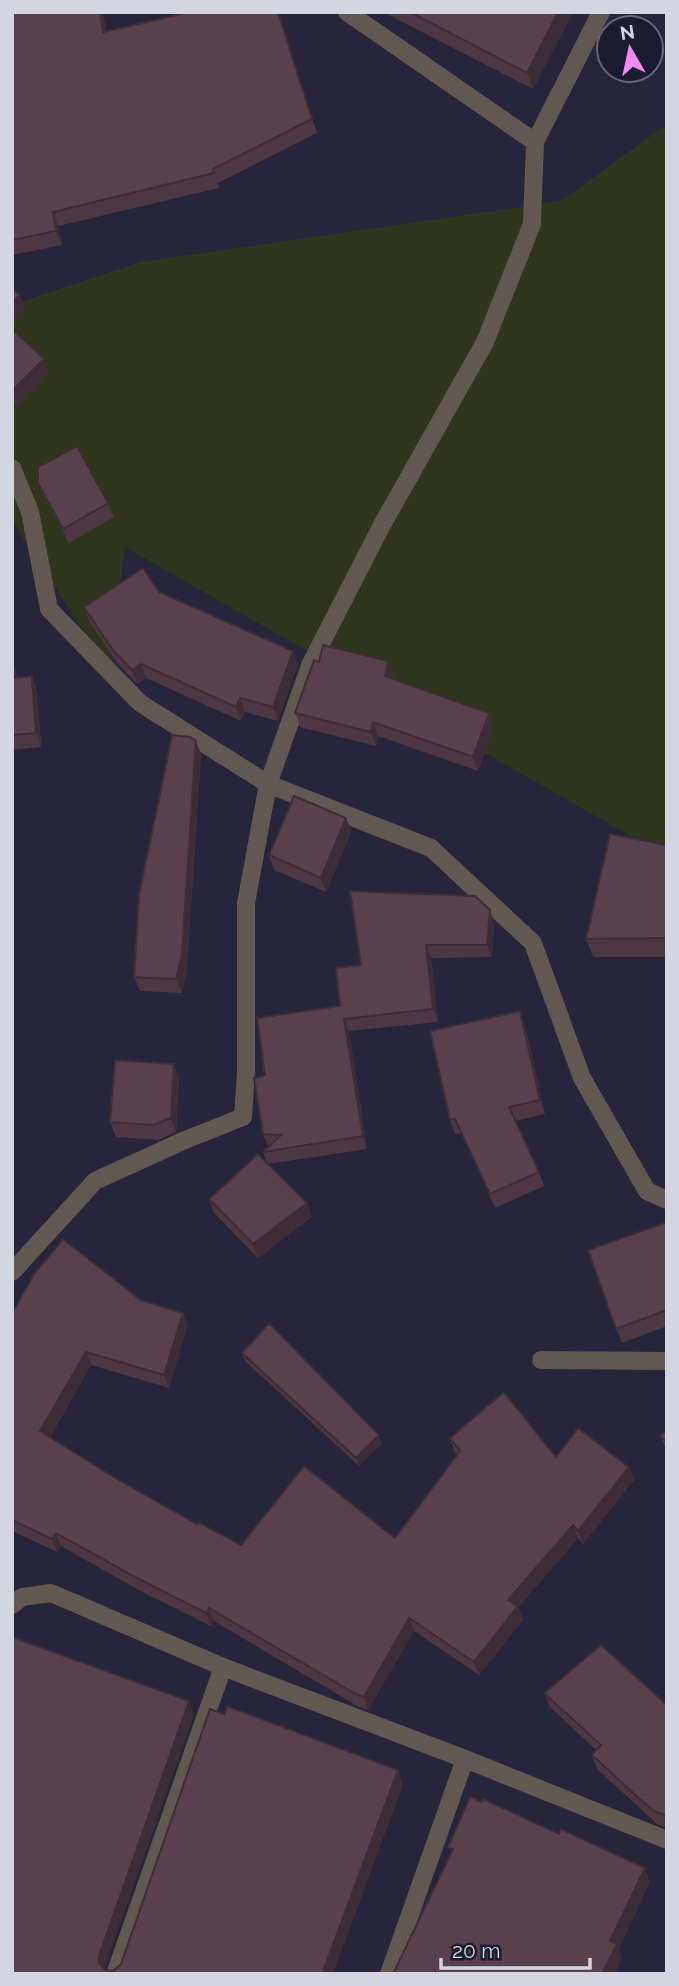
<svg xmlns="http://www.w3.org/2000/svg" width="679" height="1986" viewBox="0 0 679 1986" font-family="Raleway,sans-serif">
<style>
.green{fill:#30351e}
.lines{fill:none;stroke-linecap:round;stroke-linejoin:round}
.street{stroke:#625751;stroke-width:18}
.wall{fill:#4c3742}
.shaded-wall{fill:#3e2d36}
.building{fill:#58404d;stroke:#3e2d36;stroke-width:2}
</style>
<rect width="100%" height="100%" fill="#26253b"/>
<!-- green -->
<path class="green" d="M667,124V857L125,547L110,672L12,521V305L140,262L561,201Z"/>
<g class="lines">
<!-- street -->
<path class="street" d="M347,12L535,142
M12,468L30,512L49,609L140,703L268,784L431,848L533,943L582,1078L647,1191L667,1200
M12,1272L95,1181L185,1140L243,1117L246,1072V903L268,784L311,663L382,525L485,342L532,224L535,142L601,12
M541,1360L667,1361
M12,1605L22,1597L51,1593L223,1667L465,1759L667,1840
M115,1974L223,1667
M389,1974L465,1759"/>
</g>
<!-- wall -->
<path class="wall" d="M12,12H103L106,32L190,12H279L317,133L218,183L219,188L58,226L62,245L12,255Z
M383,12H573L533,89Z
M12,329L44,359L49,373L17,405L12,401Z
M38,483L108,503L114,517L69,543L44,497Z
M159,592L293,651L298,665L278,721L245,712L241,721L146,678L137,684L117,663L89,621L84,607Z
M12,655L17,677L37,690L41,747L12,750Z
M319,662L394,676L393,679L489,713L494,727L478,771L378,736L376,746L300,727L295,713Z
M196,741L201,755L187,968L182,993L140,991L134,977Z
M346,818L351,832L326,892L274,870L269,855Z
M667,845V957H593L586,939Z
M494,923L492,957L431,958L438,1022L349,1031L367,1149L268,1164L307,1203L312,1217L258,1258L214,1213L209,1199L267,1163L263,1152L268,1147L263,1134L265,1075L340,1006L361,965Z
M520,1011L525,1025L545,1114L515,1121L539,1172L544,1186L495,1208L461,1133L455,1134L450,1120Z
M179,1078L176,1132L159,1140L116,1137L110,1122Z
M667,1222V1326L622,1343L588,1250Z
M141,1300L183,1313L187,1326L169,1388L91,1365L50,1437L117,1479L197,1524L241,1545L395,1538L457,1455L454,1451L450,1438L556,1457L629,1467L634,1480L583,1544L578,1538L518,1607L523,1620L479,1675L414,1631L368,1710L359,1707L214,1621L211,1626L144,1593L61,1546L57,1552L12,1531V1313Z
M242,1353L382,1443L359,1466L245,1361Z
M667,1429V1451L660,1436Z
M544,1693L667,1705V1828L657,1824L597,1769L592,1755L596,1750L550,1707Z"/>
<!-- shaded-wall -->
<path class="shaded-wall" d="M100,12H103L108,46L103,32Z
M558,12H573L533,89L527,73Z
M53,212L58,226L62,245L56,231Z
M20,295L25,309L12,322V302Z
M44,359L49,373L17,405L12,391Z
M293,651L298,665L278,721L273,707Z
M12,655L19,692L14,678L12,667Z
M388,661L394,676L390,690L385,676Z
M141,664L146,678L137,684L132,670Z
M32,676L37,690L41,747L36,733Z
M240,698L245,712L241,721L236,707Z
M489,713L494,727L478,771L473,757Z
M373,722L378,736L376,746L371,732Z
M196,741L201,755L187,968L182,993L176,979Z
M346,818L351,832L326,892L321,878Z
M490,910L494,923L492,957L487,945Z
M426,945L431,958L438,1022L433,1009Z
M520,1011L525,1025L545,1114L540,1100Z
M344,1019L349,1031L367,1149L363,1136Z
M174,1064L179,1078L176,1132L171,1118Z
M307,1203L312,1217L258,1258L253,1244Z
M183,1313L187,1326L169,1388L164,1375Z
M86,1352L91,1365L45,1444L40,1431Z
M379,1435L382,1443L359,1466L356,1458Z
M629,1467L634,1480L583,1544L578,1531Z
M573,1525L578,1538L518,1606L523,1620L479,1675L474,1662L508,1600Z
M56,1533L61,1546L57,1552L52,1539Z
M209,1608L214,1621L211,1626L206,1613Z
M409,1618L414,1631L368,1710L364,1697Z
M189,1701L194,1715L104,1970L99,1963V1956Z
M398,1770L403,1785L333,1974H322Z
M645,1868L650,1882L619,1949L622,1958L615,1974H602L610,1941Z"/>
<!-- building -->
<path class="building" d="M12,12H100L103,32L190,12H278L312,119L213,169L214,173L53,212L56,231L12,240Z
M410,12H558L527,73Z
M12,288L20,295L12,302Z
M12,329L44,359L12,391Z
M77,446L108,503L63,529L38,483V467Z
M143,568L159,592L293,651L273,707L240,698L236,707L141,664L132,670L112,649L84,607Z
M323,645L388,661L385,676L489,713L473,757L373,722L371,732L295,713L314,660L319,662Z
M12,667L14,678L32,676L36,733L12,735Z
M172,735L190,737L196,741L182,954L176,979L134,977L139,895Z
M294,796L346,818L321,878L269,855Z
M610,834L667,845V938L586,939Z
M350,891L475,896L490,910L487,945H426L433,1009L344,1019L363,1136L263,1152L281,1135L263,1134L254,1078L265,1075L257,1018L340,1006L336,968L361,965Z
M520,1011L540,1100L509,1107L539,1172L490,1194L455,1119L450,1120L430,1031Z
M115,1060L174,1064L171,1118L153,1125L110,1122Z
M258,1154L307,1203L253,1244L209,1199Z
M667,1222V1310L616,1329L588,1250Z
M63,1239L141,1300L183,1313L164,1375L86,1352L40,1431L117,1479L197,1524L198,1522L241,1545L304,1466L395,1538L460,1451L450,1438L504,1392L556,1457L578,1428L629,1467L578,1531L573,1525L508,1600L518,1606L474,1662L409,1618L364,1697L354,1693L209,1608L206,1613L139,1579L56,1533L52,1539L12,1520V1313L34,1274Z
M269,1323L379,1435L356,1458L242,1353Z
M667,1429V1442L660,1436Z
M12,1637L189,1701L99,1956V1963L105,1970L113,1971L121,1964L210,1709L224,1714L227,1706L398,1770L322,1974H12Z
M601,1645L667,1705V1816L652,1810L592,1755L601,1745L544,1693Z
M470,1797L482,1802L483,1799L559,1834L561,1829L645,1868L610,1941L617,1944L602,1974H393L453,1849L448,1847Z"/>
<!-- border -->
<rect width="679" height="1986" fill="none" stroke="#d4d5e3" stroke-width="28"/>
<!-- north arrow -->
<g transform="translate(630 49) rotate(351)"><circle r="33" fill="#1c1c30" stroke="#666678" stroke-width="2"/>
<path d="M0-5L12 26L0 18L-12 26Z" fill="#f28af3"/>
<text y="-10" font-size="19" font-weight="bold" text-anchor="middle" fill="#d4d5e3">N</text>
</g>
<!-- scale -->
<path d="M441 1958v10h149v-10" fill="none" stroke="#d4d5e3" stroke-width="3.5"/>
<text x="452" y="1958" font-size="21" fill="#d4d5e3" stroke="#1c1c30" stroke-width="5" paint-order="stroke">20 m</text>
</svg>
